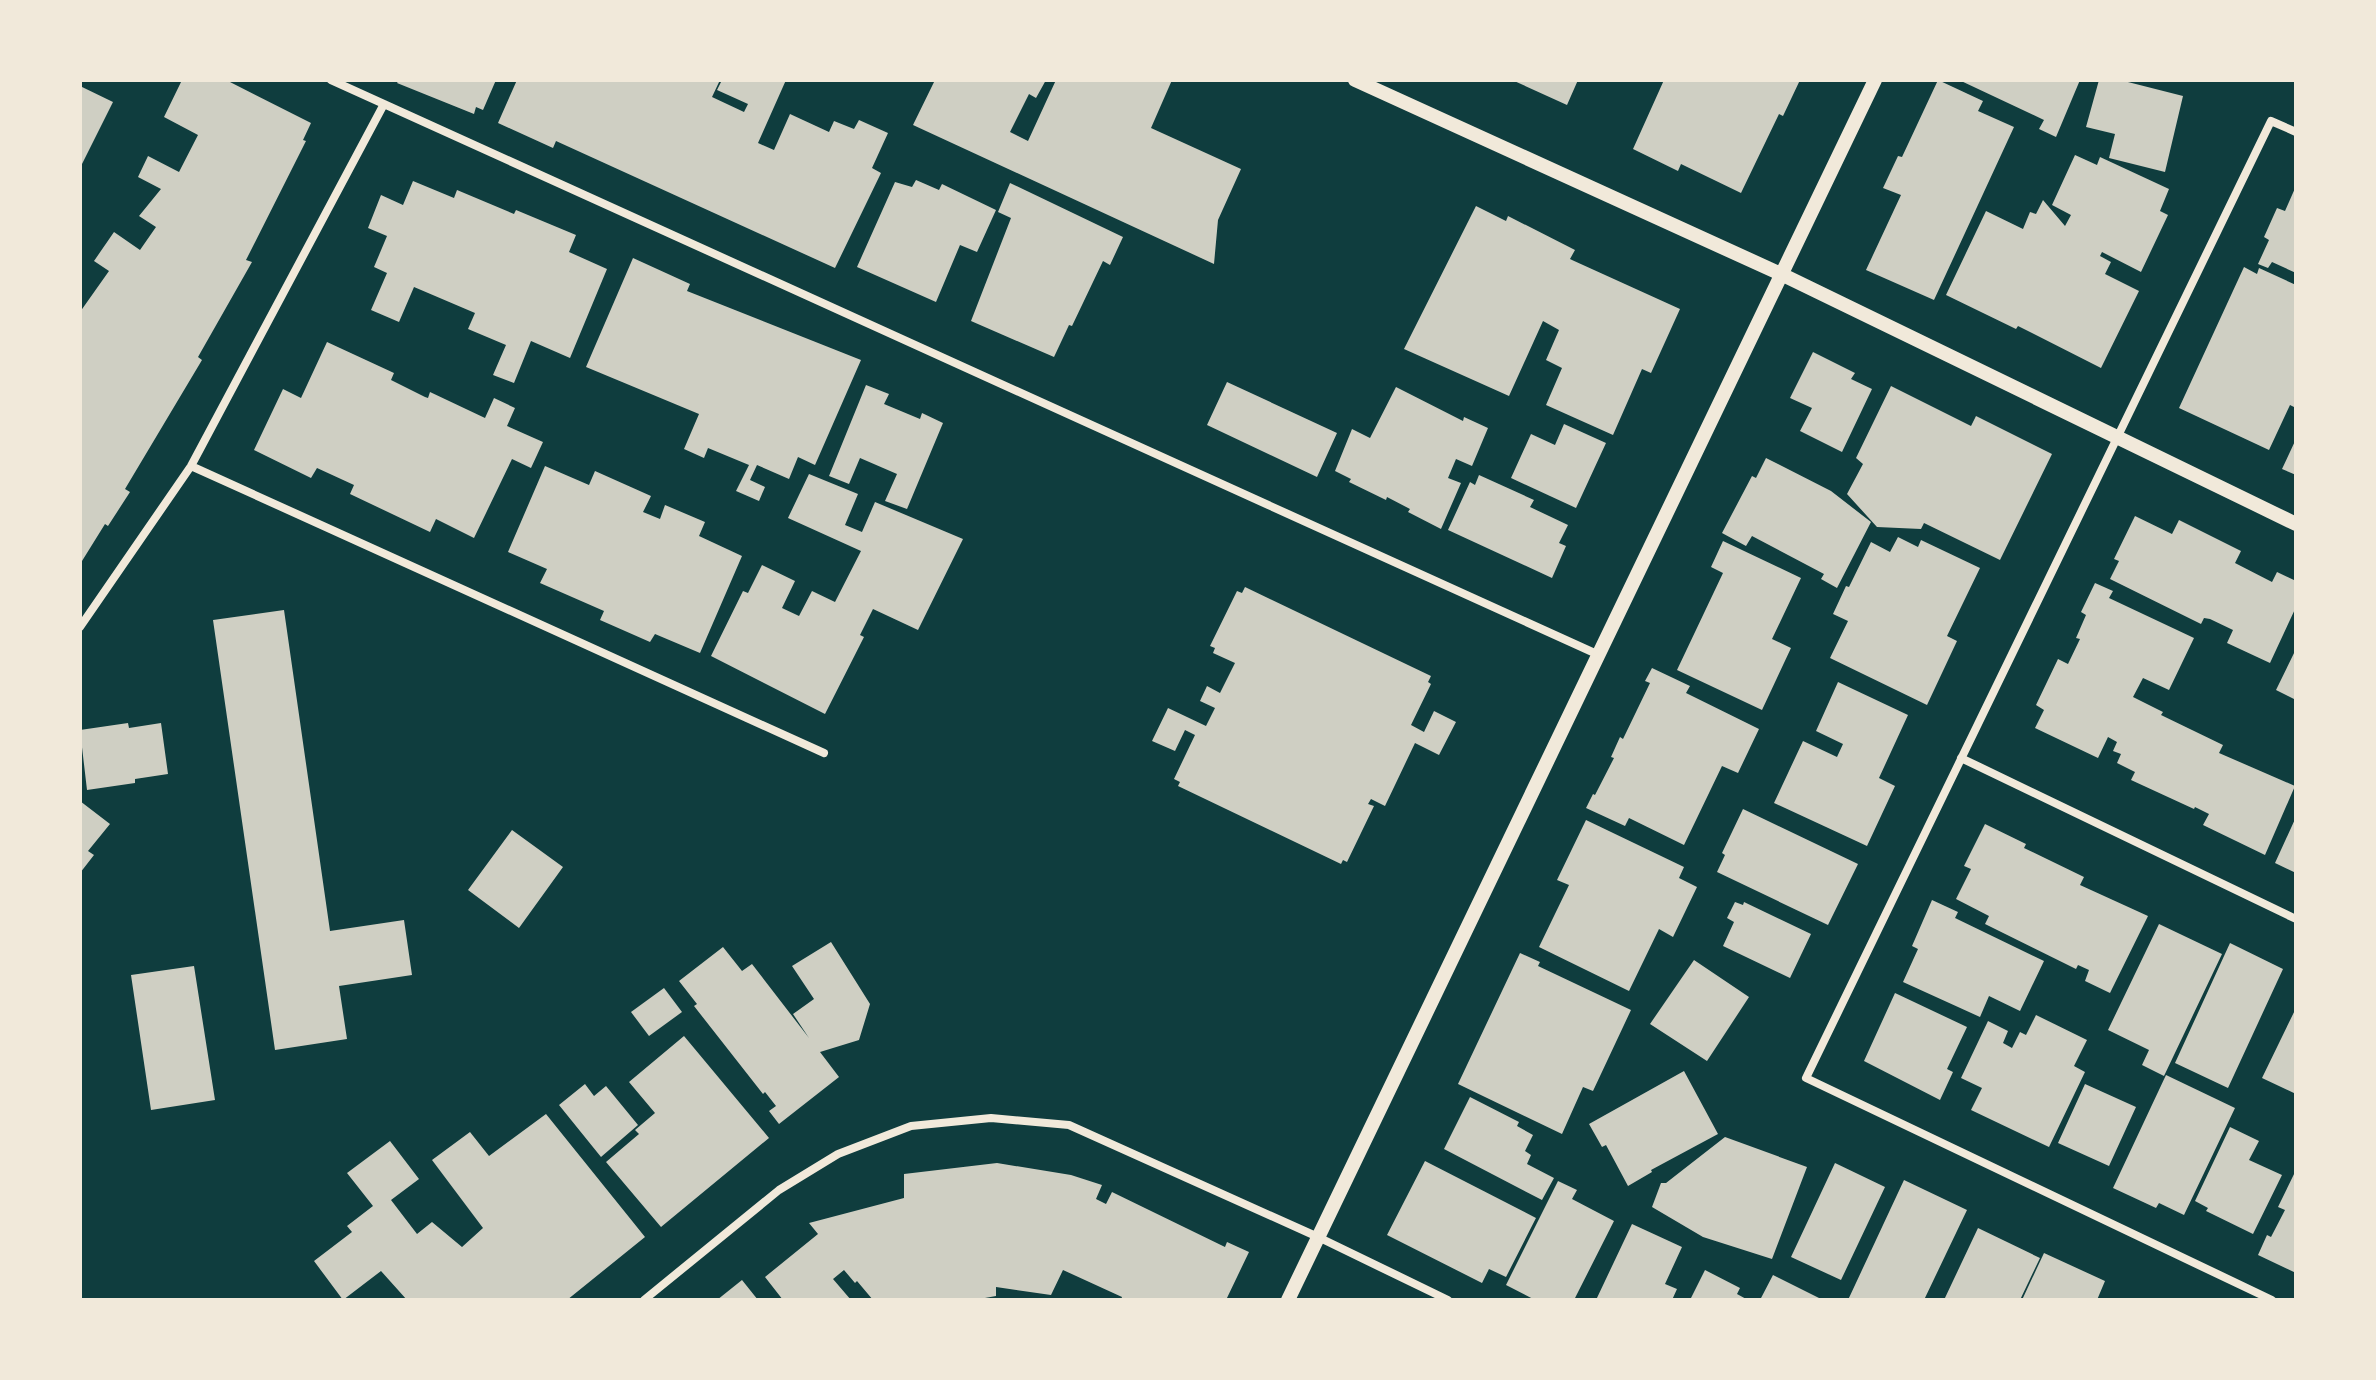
<svg xmlns="http://www.w3.org/2000/svg" width="2376" height="1380" viewBox="0 0 2376 1380" font-family="Montserrat,sans-serif">
<style>
.building{fill:#cfcfc3}
.lines{fill:none;stroke-linecap:round;stroke-linejoin:round}
.minor{stroke:#f1e9da;stroke-width:8}
.tertiary{stroke:#f1e9da;stroke-width:14}
</style>
<rect width="100%" height="100%" fill="#0f3d3e"/>
<!-- building -->
<path class="building" d="M182,80L228,81L311,123L303,140L306,141L246,260L252,262L198,357L202,360L125,489L130,492L108,526L105,524L82,561L80,312L109,271L94,261L114,232L140,250L156,227L139,216L161,189L138,177L148,156L179,172L198,135L164,117Z
M399,80H496L483,110L476,107L474,114L397,83Z
M517,80H720L712,97L744,112L748,104L717,90L722,80H786L758,143L774,150L790,114L829,132L834,121L854,129L859,120L888,133L872,168L881,173L835,268L556,141L553,148L498,123Z
M935,80H1046L1036,98L1029,94L1010,132L1028,141L1056,80H1172L1151,128L1241,169L1218,220L1214,264L913,125Z
M1512,80H1578L1567,105Z
M1664,80H1800L1783,116L1779,114L1741,193L1681,164L1678,171L1633,149Z
M1938,80L1983,101L1978,111L2014,127L1934,300L1866,270L1901,195L1883,188L1898,156L1902,157Z
M1959,80H2080L2056,137L2039,129L2044,120Z
M2099,80H2120L2183,96L2165,172L2109,158L2115,134L2086,127Z
M80,86L113,102L80,168Z
M2075,155L2097,165L2100,157L2169,189L2160,211L2168,215L2141,272L2102,252L2100,256L2111,262L2105,274L2139,291L2101,368L2018,326L2016,329L1946,295L1986,211L2023,229L2030,212L2036,214L2043,200L2065,226L2071,215L2052,205Z
M916,180L939,190L942,184L996,210L977,252L960,245L936,302L857,267L895,182L912,187Z
M413,181L454,198L457,190L514,214L516,210L576,235L569,252L607,269L570,358L531,341L514,383L493,375L506,345L468,329L475,313L414,287L399,322L371,310L387,273L374,267L387,236L368,228L381,195L403,205Z
M1010,183L1123,237L1110,265L1103,261L1072,326L1069,325L1054,357L971,321L1011,218L998,212Z
M2296,186V273L2272,262L2268,268L2258,264L2269,240L2264,237L2277,208L2285,211Z
M1476,206L1506,221L1508,216L1575,250L1570,259L1572,260L1680,309L1651,373L1642,369L1613,435L1546,405L1562,368L1546,360L1559,330L1543,321L1509,396L1404,349Z
M633,258L690,284L687,291L861,360L815,465L798,457L789,479L757,465L750,480L765,487L759,501L736,491L749,465L708,448L704,458L684,449L699,414L586,367Z
M2244,267L2257,274L2259,268L2296,285V408L2290,405L2269,450L2179,408Z
M327,342L394,373L391,380L425,397L428,398L430,392L485,418L494,398L515,408L507,426L543,442L531,468L512,459L474,538L436,519L430,532L350,494L354,485L317,468L311,478L254,450L283,389L301,398Z
M1813,352L1855,373L1851,379L1872,389L1842,452L1800,431L1812,408L1790,398Z
M1227,382L1337,433L1317,477L1207,425Z
M866,385L889,394L884,404L920,419L922,413L943,423L907,509L885,501L897,474L860,458L849,484L829,476Z
M1891,386L1971,426L1976,416L2052,454L2000,560L1924,523L1921,529L1877,527L1847,494L1863,464L1856,458Z
M1396,387L1463,421L1464,417L1488,428L1472,466L1456,459L1448,478L1461,483L1441,529L1408,512L1410,509L1387,497L1386,500L1349,482L1351,479L1335,471L1352,429L1370,438Z
M1564,424L1606,443L1576,508L1511,478L1531,434L1555,445Z
M2296,439V475L2282,469Z
M1766,458L1831,491L1871,522L1837,588L1821,579L1824,574L1752,536L1746,546L1722,533L1752,476L1756,478Z
M545,466L589,485L595,471L651,496L643,512L660,519L665,505L705,522L699,536L742,556L700,653L655,634L650,642L600,620L604,611L540,583L547,569L508,552Z
M809,474L858,494L845,525L862,532L875,502L963,539L918,630L873,609L860,635L864,637L825,714L711,656L743,591L748,593L762,565L795,581L782,608L799,616L812,591L835,602L861,551L788,518Z
M1479,475L1534,500L1530,507L1568,525L1559,543L1566,546L1552,578L1448,530L1470,482L1475,485Z
M2135,516L2172,534L2179,520L2241,551L2235,563L2272,582L2277,572L2296,581V607L2270,663L2227,643L2233,630L2210,619L2204,618L2201,624L2110,579L2119,561L2114,559Z
M1898,537L1918,547L1921,540L1980,568L1947,636L1957,641L1927,705L1830,658L1848,621L1833,614L1846,586L1849,587L1871,542L1890,552Z
M1723,541L1801,578L1772,639L1791,648L1762,710L1677,670L1723,573L1711,567Z
M2095,583L2113,591L2109,598L2194,638L2169,690L2143,678L2133,697L2163,712L2161,715L2223,745L2219,753L2295,786L2265,855L2203,825L2209,814L2195,807L2194,809L2131,780L2135,772L2117,763L2121,754L2113,751L2117,742L2108,737L2098,758L2035,728L2044,710L2036,705L2058,659L2068,664L2080,639L2076,638L2086,615L2081,612Z
M1245,587L1431,676L1428,682L1431,684L1411,725L1424,732L1434,711L1456,722L1439,755L1415,743L1385,806L1371,799L1368,804L1374,806L1347,862L1343,860L1341,864L1178,786L1180,782L1174,779L1195,735L1185,730L1175,751L1152,741L1168,708L1206,726L1215,708L1200,701L1207,686L1220,693L1235,663L1213,653L1215,648L1210,646L1237,591L1242,593Z
M284,610L330,931L404,920L412,975L339,986L347,1039L275,1050L213,620Z
M2296,649V700L2276,690Z
M1652,668L1690,686L1686,693L1759,729L1738,773L1722,766L1684,845L1629,818L1625,826L1586,808L1593,794L1595,795L1614,758L1611,757L1620,737L1623,739L1650,683L1645,681Z
M1838,682L1908,715L1879,778L1895,786L1867,846L1774,803L1803,741L1837,757L1843,744L1816,731Z
M128,723L129,728L161,723L168,774L135,779V783L87,790L80,730Z
M80,801L110,824L88,851L94,855L80,873Z
M1743,809L1858,864L1828,925L1717,872L1725,855L1722,853Z
M2296,817V873L2275,863Z
M1586,820L1684,867L1679,878L1697,887L1673,937L1659,929L1629,991L1539,947L1569,885L1557,880Z
M1985,824L2026,844L2024,848L2084,877L2080,885L2148,916L2110,993L2085,981L2089,970L2078,965L2076,969L1985,924L1989,916L1956,899L1971,869L1964,866Z
M512,830L563,867L519,928L468,890Z
M1932,900L1958,912L1955,918L2044,961L2020,1011L1989,996L1980,1017L1903,982L1918,949L1912,946Z
M1735,902L1743,905L1744,902L1811,934L1790,978L1723,946L1734,922L1727,918Z
M2159,924L2222,954L2164,1076L2142,1065L2149,1050L2108,1030Z
M831,942L870,1004L859,1040L820,1052L839,1077L779,1124L769,1111L776,1106L765,1092L763,1094L694,1006L697,1004L679,981L723,947L742,971L752,964L809,1038L793,1014L814,999L792,966Z
M2230,943L2283,969L2228,1088L2175,1063Z
M1520,953L1540,962L1538,966L1631,1010L1593,1091L1583,1087L1562,1134L1458,1084Z
M1694,960L1749,997L1707,1061L1650,1024Z
M194,966L215,1100L151,1110L131,975Z
M664,988L682,1012L649,1036L631,1012Z
M1895,993L1967,1027L1947,1069L1953,1072L1940,1100L1864,1061Z
M2296,1008V1094L2262,1078Z
M2036,1015L2087,1040L2074,1066L2085,1072L2049,1147L1971,1110L1982,1088L1961,1078L1988,1021L2008,1031L2003,1043L2012,1048L2020,1032L2026,1035Z
M684,1036L769,1138L661,1227L606,1162L639,1134L635,1130L655,1113L629,1082Z
M1684,1071L1718,1134L1651,1170L1652,1172L1628,1186L1606,1145L1602,1147L1589,1124Z
M2166,1075L2235,1108L2184,1215L2159,1203L2156,1208L2113,1188Z
M585,1084L594,1096L606,1086L638,1125L601,1157L559,1105Z
M2085,1084L2136,1107L2109,1166L2058,1143Z
M1470,1097L1519,1122L1517,1126L1533,1135L1525,1151L1531,1155L1527,1164L1554,1178L1542,1200L1444,1149Z
M546,1114L645,1237L567,1300H407L381,1271L343,1300L314,1261L352,1232L347,1226L373,1206L347,1173L390,1141L419,1179L391,1200L417,1234L432,1222L462,1247L483,1228L432,1160L470,1132L489,1156Z
M2230,1127L2259,1141L2249,1160L2282,1175L2253,1234L2206,1211L2208,1208L2195,1201Z
M1725,1137L1807,1167L1772,1259L1703,1237L1652,1207L1661,1183H1666Z
M1425,1161L1536,1218L1506,1277L1489,1269L1482,1283L1387,1235Z
M997,1163L1071,1175L1102,1185L1096,1199L1106,1204L1112,1192L1225,1247L1227,1242L1249,1252L1226,1300H1121L1122,1297L1063,1270L1051,1295L996,1287V1296L974,1300H873L857,1281L855,1283L844,1270L833,1279L851,1300H783L765,1277L818,1234L809,1223L904,1198V1174Z
M1835,1163L1885,1187L1841,1280L1791,1257Z
M2296,1170V1273L2258,1255L2267,1235L2271,1237L2285,1210L2278,1207Z
M1904,1180L1967,1210L1924,1300H1848Z
M1558,1181L1577,1190L1572,1199L1614,1221L1574,1300H1535L1506,1285Z
M1632,1224L1682,1247L1665,1284L1677,1289L1672,1300H1596Z
M1978,1228L2040,1258L2020,1300H1944Z
M2044,1253L2105,1281L2097,1300H2022Z
M1705,1270L1740,1288L1737,1294L1748,1300H1690Z
M1773,1275L1823,1300H1760Z
M742,1280L758,1300H717Z"/>
<g class="lines">
<!-- minor -->
<path class="minor" d="M331,80L1599,655
M191,466L824,753
M80,627L191,466L384,104
M1961,758L2296,919
M644,1300L779,1190L838,1154L911,1126L991,1118L1069,1125L1318,1237L1448,1300
M2272,1300L1806,1078L2271,121L2296,132"/>
<!-- tertiary -->
<path class="tertiary" d="M1355,80L1783,275L2296,524
M1288,1300L1875,80"/>
</g>
<!-- border -->
<rect width="2376" height="1380" fill="none" stroke="#f1e9da" stroke-width="164"/>
</svg>
